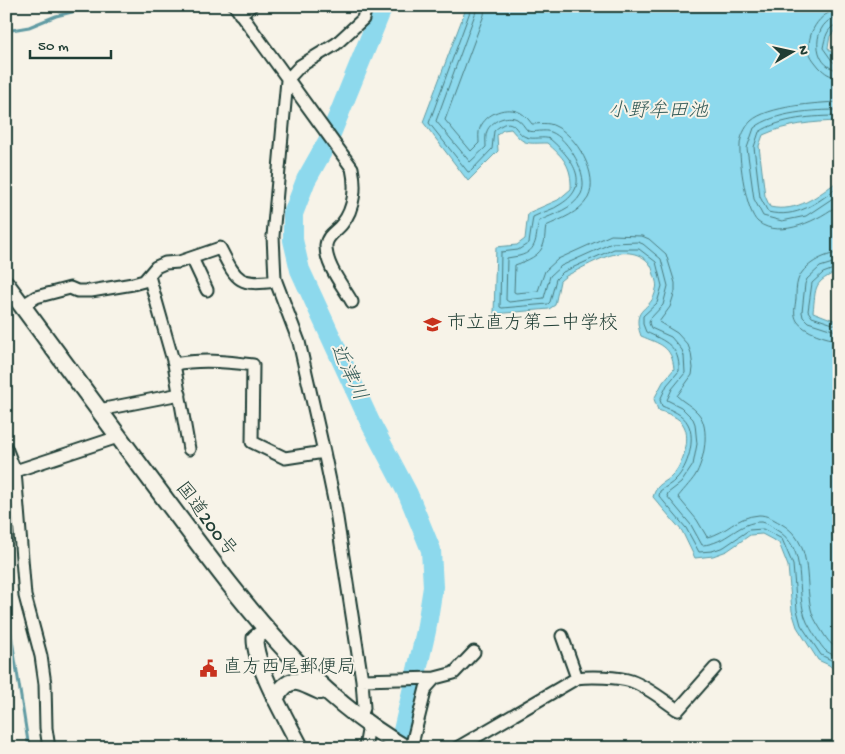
<svg xmlns="http://www.w3.org/2000/svg" width="845" height="754" viewBox="0 0 845 754" font-family="'Gochi Hand','Klee One',sans-serif">
<style>
.water{fill:#8dd9ed;stroke:#619ba3}
.lines{fill:none;stroke-linecap:round;stroke-linejoin:round}
.shore{stroke:#4b7b7e;stroke-width:1}
.stream{stroke:#619ba3;stroke-width:3}
.river{stroke:#8dd9ed;stroke-width:20}
.minor-casing{stroke:#1f3d34;stroke-width:15}
.major-casing{stroke:#1f3d34;stroke-width:19}
.highway-casing{stroke:#1f3d34;stroke-width:20}
.minor{stroke:#f7f3e8;stroke-width:11}
.major{stroke:#f7f3e8;stroke-width:15}
.highway{stroke:#f7f3e8;stroke-width:16}
.labels{text-anchor:middle;dominant-baseline:central;stroke-width:4;stroke-linejoin:round;paint-order:stroke}
.poi-label{font-size:19px;fill:#1f3d34;stroke:#f7f3e8;text-anchor:start}
.street-label{font-size:19px;fill:#1f3d34;stroke:#f7f3e8}
.water-label{font-size:20px;font-style:italic;fill:#355c59;stroke:#f7f3e8}
</style>
<rect width="100%" height="100%" fill="#f7f3e8"/>
<filter id="ink" filterUnits="userSpaceOnUse"><feTurbulence type="fractalNoise" baseFrequency=".02" numOctaves="2"/><feDisplacementMap in="SourceGraphic" scale="10" xChannelSelector="R" yChannelSelector="G"/><feConvolveMatrix kernelMatrix="1 2 1 2 8 2 1 2 1" color-interpolation-filters="sRGB"/></filter>
<g filter="url(#ink)">
<!-- water -->
<path class="water" d="M467,6H839V26L830,36L828,48L839,61V121C812,122 787,124 763,135L759,146L765,196L770,207C797,213 818,196 839,180V271C813,282 816,286 813,312L839,322V674L829,665L818,660L797,627L792,611L788,566L779,543L762,534L750,535L727,551L713,556L695,558L682,531L653,497C657,482 665,484 673,475C683,463 691,440 684,426C680,417 666,413 658,410L654,399L663,382L674,369C672,346 660,344 641,336C630,305 652,313 656,289C658,284 654,276 653,271C649,255 629,250 615,254C601,257 580,269 566,276L560,281L555,305L549,309L494,314L496,247L517,245L525,239L528,213L558,200L571,189C572,166 563,157 547,143C526,143 525,146 511,129L503,130L497,135L498,151L468,181L423,122Z"/>
<g class="lines">
<!-- shore -->
<path class="shore" d="M472,6L429,123L468,172L471,171L492,149L494,131C515,112 514,133 526,137C534,140 543,136 550,139C571,157 593,184 561,204C553,210 542,212 533,217L529,243L518,250L501,252L500,307L502,308L548,304L550,302L556,279L563,272L614,249H639L656,262L662,286L657,303L643,316V324L646,332C665,341 680,346 679,371L667,385L660,400L662,406C671,410 683,414 688,424C696,439 688,467 676,479C672,484 665,487 660,491L659,496L686,528L699,552L712,551L724,547L749,530L763,529L782,539L793,565L797,610L801,625L821,655L831,660L839,668
M478,6L436,121L470,162L486,147C486,142 485,136 487,131C491,121 507,114 517,119C522,122 524,127 528,131C535,133 544,129 551,132C568,138 590,176 581,194C573,209 553,214 539,221C535,236 539,251 519,256C515,257 511,257 507,258L506,300L509,302L544,298L550,276L561,266L612,243L638,242L643,244L661,259L668,286L663,305L650,319L649,323L651,328L671,337L682,350L684,356L685,373L672,389L667,400L681,407L693,419L695,424L697,444L693,465L681,483L668,493L667,496L691,525L702,545C727,544 738,521 762,522C767,523 771,526 775,529C811,549 793,591 807,622C810,628 821,647 826,651C830,654 835,655 839,659
M485,6L484,15L445,120L471,151L479,143C479,138 478,133 480,128C486,113 507,105 521,113C526,116 529,120 532,124C540,124 548,122 555,126C576,135 600,175 588,198C579,213 561,219 546,226C545,231 545,237 544,243C541,256 526,261 515,265L514,292L516,293L538,291L545,271L558,259L611,235L642,236L649,239L666,254L675,283V291L670,307L659,322L677,333L688,345L691,353L693,368L692,375L677,396C683,402 692,406 698,413C711,428 704,461 695,476C691,482 680,494 678,497L697,520L707,537C728,533 734,517 759,515C767,515 773,519 780,523C814,542 804,578 811,609C813,618 818,625 823,633C828,641 831,645 839,649
M839,10C819,11 805,36 810,54C812,59 816,63 819,67C825,73 830,77 839,77
M839,17C811,19 810,68 839,70
M839,24C827,26 825,38 823,48L833,62L839,64
M839,102C816,103 768,106 751,121C745,127 740,138 740,145C739,161 746,212 758,222C781,240 820,219 839,204
M839,110C814,110 774,112 754,128L747,148L754,199L763,216L782,221L806,216L839,194
M839,116C813,116 781,118 759,132L754,147L760,197L768,212C796,219 818,203 839,186
M839,253C824,254 803,265 798,280C796,286 796,293 796,299C795,307 793,314 797,321C804,332 827,339 839,340
M839,261L820,267L807,279L805,284L802,312L803,317L808,322L839,332
M839,267L823,273L812,283L808,311L812,317L839,326"/>
<!-- stream -->
<path class="stream" d="M6,31L29,27L56,16L72,12L82,6
M6,602L29,748"/>
<!-- river -->
<path class="river" d="M383,6L328,141L306,180L293,214V240L300,270L370,422L408,494L431,550L433,587L426,631L399,748"/>
<defs>
<path id="minor" d="M235,6L352,168C356,186 355,208 342,224C337,231 327,235 326,245C325,265 343,286 352,302
M240,14L251,6
M192,258L207,290
M149,276L174,364
M22,306L36,297L70,288L77,291H91L133,284L144,281L156,267L165,263L179,262L220,248C237,281 238,286 276,281
M99,410L180,394
M6,448L15,471L25,596L41,656L45,684L46,728L49,748
M189,449L174,364C201,359 226,361 253,365L252,442L285,458L324,452
M6,474L118,437
M562,636L577,678
M362,680L435,678
M360,717L364,708L362,680L335,505L324,452L299,342L275,279L273,236L287,80L300,66L336,44L363,19L366,6
M365,748L369,725
M411,748L426,688L435,678L454,673L474,652
M457,748L577,678C589,676 619,677 631,681C648,687 663,700 678,710L715,668"/>
<path id="major" d="M266,630L255,638C254,665 288,722 301,748"/>
<path id="highway" d="M6,284C63,361 119,438 177,515C242,602 309,693 405,748
M275,698C292,673 298,682 320,691"/>
</defs>
<!-- minor casing -->
<use href="#minor" class="minor-casing"/>
<!-- major casing -->
<use href="#major" class="major-casing"/>
<!-- highway casing -->
<use href="#highway" class="highway-casing"/>
<!-- minor -->
<use href="#minor" class="minor"/>
<!-- major -->
<use href="#major" class="major"/>
<!-- highway -->
<use href="#highway" class="highway"/>
</g>
</g>
<!-- icons -->
<defs>
<symbol id="school-bare" viewBox="-9 -9 18 18"><path d="M0-5L7-2L0 1L-7-2ZM-4 1L0 2.5L4 1V4Q0 6-4 4Z" fill="#c8321e" stroke="#f7f3e8" stroke-width="2.5" paint-order="stroke"/></symbol>
<symbol id="civic-bare" viewBox="-9 -9 18 18"><path d="M-.6-6.5H3V-4.5H.6V-3L4-1V1h2V6H-6V1h2V-1L-.6-3ZM-1.2 2.5V6h2.4V2.5Z" fill="#c8321e" stroke="#f7f3e8" stroke-width="2.5" paint-order="stroke"/></symbol>
</defs>
<g fill-rule="evenodd">
<use href="#school-bare" x="420" y="312" width="25" height="25"/>
<use href="#civic-bare" x="196" y="656" width="25" height="25"/>
</g>
<g class="labels">
<!-- poi labels -->
<g class="poi-label">
<text x="447" y="324">市立直方第二中学校</text>
<text x="223" y="668">直方西尾郵便局</text>
</g>
<!-- street labels -->
<g class="street-label">
<text transform="translate(205 520) rotate(53)">国道200号</text>
</g>
<!-- water labels -->
<g class="water-label">
<text x="658" y="112">小野牟田池</text>
<text transform="translate(347 373) rotate(65)">近津川</text>
</g>
</g>
<!-- margin -->
<rect width="845" height="754" fill="none" stroke="#f7f3e8" stroke-width="25"/>
<rect x="12" y="12" width="820" height="729" fill="none" stroke="#1f3d34" stroke-width="2" filter="url(#ink)"/>
<!-- north arrow -->
<g transform="translate(792 52) rotate(81)" stroke="#f7f3e8" stroke-width="4" paint-order="stroke">
<path d="M0-4L9 19L0 12L-9 19Z" fill="#1f3d34"/>
<text y="-8" font-size="14" font-weight="bold" text-anchor="middle" fill="#1f3d34">N</text>
</g>
<!-- scale -->
<path d="M30 50v8h81v-8" fill="none" stroke="#1f3d34" stroke-width="2.5"/>
<text x="38" y="50" font-size="15" fill="#1f3d34" stroke="#f7f3e8" stroke-width="4" paint-order="stroke">50 m</text>
</svg>
